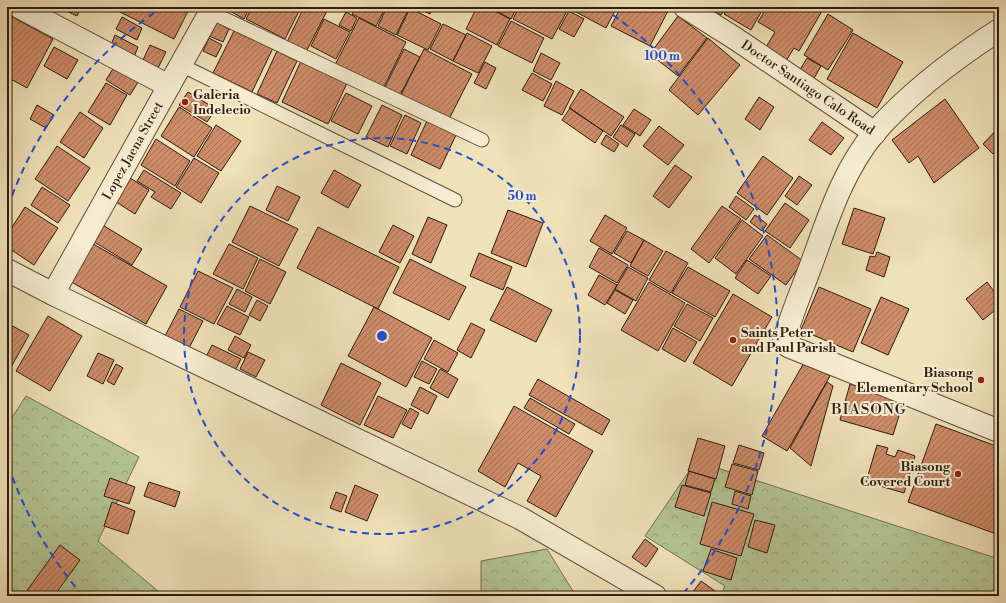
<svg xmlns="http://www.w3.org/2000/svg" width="1006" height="603" viewBox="0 0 1006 603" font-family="'Libre Bodoni',serif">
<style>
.forest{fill:url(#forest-crowns);stroke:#727052}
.building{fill:url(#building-hatch);stroke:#301c10}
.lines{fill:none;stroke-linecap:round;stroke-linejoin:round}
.lane-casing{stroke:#604d3a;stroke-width:15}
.street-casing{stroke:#604d3a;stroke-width:24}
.lane{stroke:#f5ecd1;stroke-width:13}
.street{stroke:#f5ecd1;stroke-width:22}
.ring{fill:none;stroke:#1d4ed8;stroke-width:2;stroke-dasharray:7 5}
.poi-dot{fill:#8f2418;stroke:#f5ecd1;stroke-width:1.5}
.labels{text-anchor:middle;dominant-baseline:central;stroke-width:4;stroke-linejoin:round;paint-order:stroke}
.street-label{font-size:13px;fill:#301c10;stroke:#f5ecd1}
.poi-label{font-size:13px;font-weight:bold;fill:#301c10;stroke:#f5ecd1;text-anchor:start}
.quarter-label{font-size:15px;letter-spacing:1px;fill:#301c10;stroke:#f5ecd1}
.centre{fill:#1d4ed8;stroke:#f5ecd1;stroke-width:2}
.ring-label{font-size:12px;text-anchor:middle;font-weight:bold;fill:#1d4ed8;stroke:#f5ecd1;stroke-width:4;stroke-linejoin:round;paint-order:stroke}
</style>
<defs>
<pattern id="forest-crowns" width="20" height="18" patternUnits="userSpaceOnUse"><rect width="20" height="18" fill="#b4c493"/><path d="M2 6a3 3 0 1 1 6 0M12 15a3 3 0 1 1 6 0" fill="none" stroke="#9ba87e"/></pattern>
<pattern id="building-hatch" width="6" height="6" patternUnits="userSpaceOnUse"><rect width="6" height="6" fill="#ce8c69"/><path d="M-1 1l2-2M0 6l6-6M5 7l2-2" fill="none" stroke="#a87255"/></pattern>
</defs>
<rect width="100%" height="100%" fill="#efe1b8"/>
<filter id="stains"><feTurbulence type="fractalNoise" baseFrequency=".005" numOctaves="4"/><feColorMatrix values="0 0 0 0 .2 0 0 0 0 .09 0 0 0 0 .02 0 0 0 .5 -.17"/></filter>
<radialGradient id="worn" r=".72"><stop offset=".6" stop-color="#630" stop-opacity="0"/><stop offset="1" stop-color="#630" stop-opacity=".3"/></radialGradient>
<!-- forest -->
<path class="forest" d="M26,396L139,457L98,541L164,596H7V425Z
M696,461L999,559V596H720L725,586L645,536Z
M547,549L576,596H481V561Z"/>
<!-- building -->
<path class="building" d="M58,7H81L77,16Z
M110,7H190L174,39Z
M223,7H250L244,19Z
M252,7H301L285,39L246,19Z
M304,7H329L306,52L287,42Z
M356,7H386L376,26L352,14Z
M387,7H397L407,12L396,35L378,26Z
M416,7H433L430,14Z
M477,7H487L510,19L497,45L466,29Z
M489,7H517L511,19Z
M519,7H569L552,39L513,19Z
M576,7H617L606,28L574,11Z
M621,7H670L650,46L611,26Z
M706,7H726L721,15Z
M728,7H764L751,30L724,14Z
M767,7H815L822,11L799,51L794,48L786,61L765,49L775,32L758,22Z
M410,8L441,24L428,50L397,35Z
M569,11L584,19L574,37L559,29Z
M346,12L357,18L351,31L339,25Z
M7,14L53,39L27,88L7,77Z
M828,14L853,30L828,70L804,55Z
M678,16L707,38L678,76L650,54Z
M122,17L142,28L137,40L116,29Z
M359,18L406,42L383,89L335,65Z
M324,19L350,32L336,59L311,46Z
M511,21L544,38L532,63L498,46Z
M216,22L229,29L223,42L209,36Z
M443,24L466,35L453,61L430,49Z
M235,29L273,48L252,92L213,73Z
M467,33L492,46L478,73L453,61Z
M853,33L903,62L877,108L827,79Z
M115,35L138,47L134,57L111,45Z
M209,38L222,45L216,57L203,51Z
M708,38L740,65L698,115L669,90Z
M150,45L166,52L158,68L143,60Z
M54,47L78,60L67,79L44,66Z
M404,49L420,57L400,95L385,87Z
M424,49L472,74L448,121L400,97Z
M277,51L297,61L277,103L257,94Z
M541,53L560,63L551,80L533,71Z
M807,58L821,66L812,82L798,73Z
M302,59L348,81L328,124L282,102Z
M485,62L496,68L486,89L474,83Z
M116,64L140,79L130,95L106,80Z
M532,73L552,84L543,101L522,90Z
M556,81L574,91L562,115L544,106Z
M106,83L127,95L110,125L88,112Z
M581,89L624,117L611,136L569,108Z
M188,92L216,109L207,122L179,105Z
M346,93L372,106L358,134L331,121Z
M759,97L774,107L760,130L745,119Z
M945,99L979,148L934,183L918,156L909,163L892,140Z
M37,105L54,115L46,128L30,119Z
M382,105L402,115L388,147L366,137Z
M179,107L212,128L194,157L161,136Z
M570,108L603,131L595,143L562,120Z
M634,109L651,120L640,136L623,125Z
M80,112L103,128L84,158L60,142Z
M405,115L421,123L407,154L390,146Z
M427,121L456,135L440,169L411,155Z
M822,122L844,138L831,155L809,140Z
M216,125L241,141L221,171L197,156Z
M621,125L635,134L627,147L613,137Z
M659,126L684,145L668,165L643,146Z
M999,127V147L993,154L983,144Z
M606,135L619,144L614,152L601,144Z
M156,139L190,161L175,186L141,165Z
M57,146L90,168L68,201L35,179Z
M763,156L793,178L767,215L737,193Z
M194,158L219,173L201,203L176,187Z
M675,165L692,177L669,208L653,196Z
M144,170L181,193L171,209L151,197L155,192L137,181Z
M334,170L361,185L348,208L321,193Z
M127,176L149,190L135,214L113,200Z
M799,176L812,185L797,205L785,196Z
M277,186L300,197L288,221L266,210Z
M42,187L70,205L58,223L31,205Z
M736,196L754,209L746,220L729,207Z
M785,203L809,220L790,248L765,231Z
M250,206L298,229L279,266L232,242Z
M722,206L741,219L709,263L691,249Z
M25,207L58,228L34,265L7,247V235Z
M854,208L885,218L873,254L842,244Z
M508,210L543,223L526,267L491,253Z
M605,215L627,228L612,254L590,241Z
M755,215L767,224L762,231L750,222Z
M428,217L447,225L431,263L412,254Z
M742,220L763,236L736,274L715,258Z
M101,224L142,249L132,265L91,240Z
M393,225L414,236L400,263L379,252Z
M318,227L399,267L378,309L297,268Z
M627,231L644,240L631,263L614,253Z
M767,235L803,261L786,285L749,259Z
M644,240L663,251L648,276L630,266Z
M88,241L167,286L146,324L66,279Z
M229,244L258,258L243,289L213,274Z
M599,248L628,265L617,283L589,267Z
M666,251L688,263L671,293L649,280Z
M877,252L890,257L884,277L866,270L870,256L875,257Z
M479,253L512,267L503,290L470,276Z
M260,259L286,272L270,304L245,291Z
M410,259L466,287L449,320L393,293Z
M747,260L771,276L758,294L735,278Z
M628,267L648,278L636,301L615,289Z
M688,267L730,291L715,317L672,293Z
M198,271L233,288L214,324L180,307Z
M599,275L617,285L605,305L588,295Z
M649,282L685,303L658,351L621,330Z
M987,282L999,298V307L983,320L966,299Z
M507,287L552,310L536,342L490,320Z
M819,287L871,309L853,352L801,330Z
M237,289L252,297L245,312L229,304Z
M615,290L633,300L625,314L607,303Z
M733,294L772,317L732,386L693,363Z
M881,297L909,309L888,355L861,343Z
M257,300L268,306L260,321L249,315Z
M687,304L713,318L700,341L674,326Z
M227,306L249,317L240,335L217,324Z
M374,307L432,338L406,387L348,356Z
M179,309L203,321L189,348L165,336Z
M48,316L82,336L50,391L16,371Z
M7,323L29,335L10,369L7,367Z
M471,323L485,330L471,358L457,350Z
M673,328L697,342L685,362L662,349Z
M235,336L251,345L244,358L228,350Z
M434,340L458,353L448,372L424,359Z
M212,345L241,359L232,377L203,363Z
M248,352L265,360L256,377L240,369Z
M98,353L114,360L103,384L87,376Z
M422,361L437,369L429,384L414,377Z
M805,361L830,376L787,451L762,436Z
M341,363L381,383L360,425L321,405Z
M116,364L123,368L114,385L107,381Z
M440,369L458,379L448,398L430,388Z
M538,379L610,420L602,435L529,395Z
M827,382L833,386L811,466L790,448Z
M850,384L904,400L893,435L840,420Z
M420,387L437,396L428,414L411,405Z
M378,396L407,410L393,438L364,425Z
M530,398L575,424L569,434L524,408Z
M514,406L593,451L556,517L527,501L541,476L518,463L505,487L478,471Z
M410,408L419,413L411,429L402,424Z
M936,424L999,447V535L908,502Z
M698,438L725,446L716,479L688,471Z
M739,445L764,453L759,470L733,463Z
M877,445L888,448L886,454L895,457L898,450L915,456L904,493L866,482Z
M732,464L758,471L752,495L725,487Z
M689,471L715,479L711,492L685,485Z
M110,478L135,487L129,504L104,496Z
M149,482L180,492L175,507L144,496Z
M355,485L378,495L367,521L345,512Z
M682,485L711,493L704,516L675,507Z
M735,491L751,496L748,509L732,504Z
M336,492L347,496L341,512L330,508Z
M112,502L135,511L128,534L104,526Z
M712,502L754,514L741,556L700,544Z
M755,520L775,525L767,553L748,547Z
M645,539L658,549L646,567L632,557Z
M60,545L80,560L54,596H32L26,592Z
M711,549L737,558L731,580L703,571Z
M701,581L715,591L711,596H690Z"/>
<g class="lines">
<defs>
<path id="lane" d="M210,12L482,140
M181,65L455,200"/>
<g id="street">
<path d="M19,7L169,86"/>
<path id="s1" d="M685,7L736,39L875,133"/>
<path d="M999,30C954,59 910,92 875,132C842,171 827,222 810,268C801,292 791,316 784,340L788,346L999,431"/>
<path d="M7,270L53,294L520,518L655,596"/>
<path id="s2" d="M53,294L213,7"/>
</g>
</defs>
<!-- lane casing -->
<use href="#lane" class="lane-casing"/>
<!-- street casing -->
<use href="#street" class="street-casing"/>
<!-- lane -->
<use href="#lane" class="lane"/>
<!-- street -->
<use href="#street" class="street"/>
</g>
<!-- distance rings -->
<g class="ring">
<circle cx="382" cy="336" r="198"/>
<path d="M83 596A396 396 0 0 1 8 465M8 207A396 396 0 0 1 161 8M603 8A396 396 0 0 1 681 596"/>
</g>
<!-- markers -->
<g class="poi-dot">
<circle cx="185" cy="102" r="4"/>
<circle cx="733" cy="340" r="4"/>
<circle cx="981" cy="380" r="4"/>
<circle cx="958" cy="474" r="4"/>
</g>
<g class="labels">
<!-- street labels -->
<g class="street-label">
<text stroke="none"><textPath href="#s1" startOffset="147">Doctor Santiago Calo Road</textPath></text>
<text stroke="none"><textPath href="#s2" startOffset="164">Lopez Jaena Street</textPath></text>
</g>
<!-- poi labels -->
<g class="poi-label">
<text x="193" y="95">Galeria<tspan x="193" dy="15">Indelecio</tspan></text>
<text x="741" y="333">Saints Peter<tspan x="741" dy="15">and Paul Parish</tspan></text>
<text x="973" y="373" text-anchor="end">Biasong<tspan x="973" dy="15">Elementary School</tspan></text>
<text x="950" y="467" text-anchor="end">Biasong<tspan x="950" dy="15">Covered Court</tspan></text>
</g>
<!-- quarter labels -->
<g class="quarter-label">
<text x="869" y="409">BIASONG</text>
</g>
</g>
<circle cx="382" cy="336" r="6" class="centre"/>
<g class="ring-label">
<text x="662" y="60">100 m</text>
<text x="522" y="200">50 m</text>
</g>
<!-- margin -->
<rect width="1006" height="603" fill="none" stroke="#efe1b8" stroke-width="24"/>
<rect x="8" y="8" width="990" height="587" fill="none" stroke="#301c10" stroke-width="2"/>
<rect x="12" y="12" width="982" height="579" fill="none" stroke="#301c10"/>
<rect width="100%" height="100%" filter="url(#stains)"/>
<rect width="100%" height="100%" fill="url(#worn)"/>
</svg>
